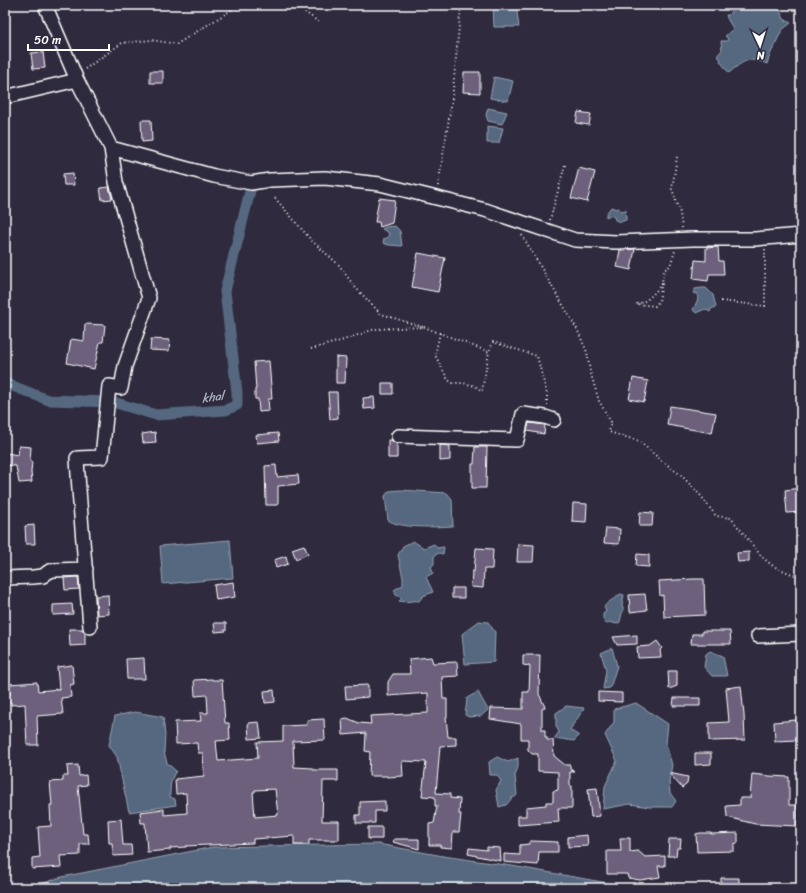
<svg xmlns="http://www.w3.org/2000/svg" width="806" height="893" viewBox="0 0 806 893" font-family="Sriracha,sans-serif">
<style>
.water{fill:#546780;stroke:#98a4b3}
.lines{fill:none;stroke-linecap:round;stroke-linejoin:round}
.canal{stroke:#546780;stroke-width:11}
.building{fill:#6c607c;stroke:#fff;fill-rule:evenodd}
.minor-casing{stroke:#fff;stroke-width:16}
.path{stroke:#fff;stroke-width:2;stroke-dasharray:1 3;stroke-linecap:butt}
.minor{stroke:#2f2a3d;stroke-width:13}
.labels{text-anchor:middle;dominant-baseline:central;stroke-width:4;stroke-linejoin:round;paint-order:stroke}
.water-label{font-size:12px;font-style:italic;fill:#aab3c0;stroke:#2f2a3d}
</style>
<rect width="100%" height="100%" fill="#2f2a3d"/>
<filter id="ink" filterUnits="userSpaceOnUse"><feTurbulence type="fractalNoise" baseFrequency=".025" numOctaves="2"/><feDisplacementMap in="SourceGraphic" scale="8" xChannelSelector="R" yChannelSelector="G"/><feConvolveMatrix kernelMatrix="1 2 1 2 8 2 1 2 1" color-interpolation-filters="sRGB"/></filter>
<g filter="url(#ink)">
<!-- water -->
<path class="water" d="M493,5H516L519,27H494Z
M726,5H777L784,19L791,23L782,30L770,55L767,64C749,56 743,61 729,73L720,61L721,59L717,56L722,50L721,41H727L728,39L725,36L733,29C731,24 727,20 726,15H729L732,9L727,8Z
M494,77L513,81L508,101L490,98Z
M488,108L507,112L502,124L488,121L486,115Z
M487,126L503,128L499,143H487Z
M611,207L616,209L619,208L620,211L626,210V212L624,214L626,215V220L620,222L615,220L614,217L610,215L606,217V214Z
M395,226L400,231L402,246L389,245L383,243L384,239L388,237L389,233L382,229L386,227Z
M702,288H706L713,295L716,307L711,309L710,312L705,309L696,313L693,310L698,299L697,294L693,293L695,289Z
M400,490L447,493L452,499L453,526C437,527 400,529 388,520L385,496L389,491Z
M230,540L233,578L163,584L160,546Z
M413,541L424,548L434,544L437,548L444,547L443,554L439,553L434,556V564L431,567L433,573L426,577L433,592L423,596L419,601C412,600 406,603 399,601L402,598L396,595L394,590L403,585V578L398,555L403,546Z
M620,594L624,595L622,605L624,610L622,613L620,622L617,624L609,622L606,624L603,618V614L606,611L604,607C609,600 614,600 620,594Z
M479,621L488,622L495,632L494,662L465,664L462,634Z
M612,648L617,666L610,688L603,689L606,670L601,653Z
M710,651L723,656L727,676H712L704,667L706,654Z
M478,692L488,710L481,716L469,717L465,715L466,708L467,698Z
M636,703L668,724L666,744L672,765L669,781L670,793L676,801L672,807H649L630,804L603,809L605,786L617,761L605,735L614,722V709Z
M566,706L584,708C580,716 574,722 570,730L579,736L574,741L562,739H554L559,732L556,726V713Z
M135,712L163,717L165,735L164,752L167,763L176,771C170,780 170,787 170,797L175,799L176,805L129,812L117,757L109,745L115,716Z
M497,757L508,762L518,758V767L515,776L517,795L515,797H513L506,805L499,807L496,790L501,781L497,775H490L489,762Z
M378,844L443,856L512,866L636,888H29L62,877L213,847Z"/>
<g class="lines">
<!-- canal -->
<path class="canal" d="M5,383L48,400L113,402L156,415L226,410L237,405V392L225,291L250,191"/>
</g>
<!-- building -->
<path class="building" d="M43,52L45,68L33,69L31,53Z
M150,71H163V83H150Z
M464,72H480V93L463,92Z
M578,112L591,114L589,125L576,123Z
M141,120H151L152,141L142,142Z
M579,168L595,172L587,202L571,198Z
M73,173L74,185H64L63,174Z
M109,187L112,199L102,200L100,188Z
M379,198L395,200L392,223L380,227L379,222H375Z
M718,247L719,261H723L724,274H709L708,281L693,279L695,260L706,261V248Z
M635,249L631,270L617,267L620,250Z
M418,253L445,258L438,292L412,287Z
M85,324L105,325L103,342H100L94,369L67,363L71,339L84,341Z
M151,339L170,340L169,351L150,350Z
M336,357L346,358L345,383H336Z
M269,361L272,399H268L269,411L259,412L258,399H255V389H256L254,362Z
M633,378L648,381L644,402L629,399Z
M382,383H393V394H382Z
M328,392H337L338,418L330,419Z
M374,397L375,408L364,409L363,398Z
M670,406L716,413L712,433L667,425Z
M529,423L545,425L544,434L527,431Z
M155,432L156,442L143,443L142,434Z
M278,433L279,441L257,443L256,435Z
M388,440H391L397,444V458H388Z
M440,445L450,446V460L440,461Z
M19,446L31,447L30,461L32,462L31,472L32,482L19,483L16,466L5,465L6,453L18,455Z
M475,447H487L486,488H472V464H474Z
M276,465L277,477L298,475L299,484L278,486V505H266L265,466Z
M801,488V512L787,513L785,490Z
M573,503L587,504L586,522L572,521Z
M640,512L653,513L652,526H639Z
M34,525L35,544H26L25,526Z
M606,528L620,529L619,544L604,543Z
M518,544L534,545L533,562H517Z
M304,545L308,554L296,559L292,549Z
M476,548L493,549L492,569H484L483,588L471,587L472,571L474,572Z
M749,552V561L738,562L737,553Z
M637,554L649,555V567L636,566Z
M286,556L288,564L276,568L274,560Z
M78,577L79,589L65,590L64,578Z
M693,579H704L705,615L664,617L663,595L660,596L659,581Z
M233,582L235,597L216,600L214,585Z
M452,588H464V598H452Z
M645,594L647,610L630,612L629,595Z
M108,595L109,614L97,615L96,596Z
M72,604L73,614L53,615V605Z
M214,623H226V631L215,632Z
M69,629H82L85,633V645L70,646Z
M702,631H730L731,644H691L692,634H702Z
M637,635V644L617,645L613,637Z
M657,641L662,648L660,650L661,657L638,658L637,647L650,646Z
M523,655H540L539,694L545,707L542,709V730H545V737H547V740H553L554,756L565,765H570V769L575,772H570V786H572V808H558L559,822L518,825V816H526V807L546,805V802H553V791L558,790V772L538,771V754H532L528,750V739H521V724L490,719L491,708L523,709V692H529L530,666L523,665Z
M431,657L433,663L457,662L458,676L442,677L443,699H447V717H446L448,737H456V745L440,746L436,793L450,794V798L460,799L459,814H461L459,832H453L452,848L440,847V845H429V824L434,823L437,806H435V797L422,796L426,762L402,761L403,776L387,777V776H369L370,752L365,751L366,733L343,735L342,719L347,718L359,723L371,724L370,716L428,713V693L388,696V682L393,674H410L409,659Z
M144,658L145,679H127L126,659Z
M72,665L74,684L70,685L71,697L61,698L63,714L37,716L38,745H27L25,704L11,705V702L5,703V694H10L9,684L37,682L38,691L59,689L57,667Z
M668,671H677V686L669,689Z
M212,679V680H222L225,723H229L230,740L216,741L218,761L258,758L257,742L283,741V726L307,725V720L324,719L325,740L293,741L294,767L313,768V770H338V781H323L322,821H339V840H309V845H294V836L253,839V843L186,846V847L170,848V850L147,852L145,823H141L140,812L164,809V815L187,813L186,793L176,794L175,779L204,776L203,753H198L197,743L176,744L175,722L201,721L200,713H208L207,695L195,696L194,680ZM275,789L278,815L255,817L253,792H255V790Z
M368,685V697L346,699L345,686Z
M741,686L744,715L745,740L709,741V723L729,722L726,688Z
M274,690L275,702L265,703L264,691Z
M598,692L622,693V702L598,701Z
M674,698H700V706H673Z
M796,720L797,740L775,741L774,722Z
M259,722L261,738L249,739L248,723Z
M695,753H711V764L695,765Z
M78,765L79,776L86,775L87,785L78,786L83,834H88L89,844H80V855L60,856L61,867L32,869V858L40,857L38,827L51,826L50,805H52L50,782L63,781V776H68L67,766Z
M669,773L688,777L687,784L682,788Z
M752,774L769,776L789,777V805H798L797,826L755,824L727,817L726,806L740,805V798H750Z
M597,788L600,816L591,817L588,789Z
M385,801V811H375V823H356V815H360V802Z
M121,819L123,845H131L132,855L113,856L112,843H109L108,820Z
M368,827H382V839H368Z
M700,833H711V834L738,833V843L734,844V851L697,852L696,834Z
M587,835L588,846L568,847V837Z
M620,838H630V852L638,851L645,857L665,856V866H658L660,877L640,880L628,878L627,874H607V851H621Z
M394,839H419V849L393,842Z
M669,839H681L680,848H677L676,856H668Z
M531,841L558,842V852H539L538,865L504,862V854L520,855V845L529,844V842Z
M487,847L500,848L501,861L468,854L469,848L487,850Z
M721,878H739V888H721Z"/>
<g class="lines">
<defs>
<path id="minor" d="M77,80L111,148L214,176L251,183L270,180L325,178L380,184L485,210L575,240L616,242L693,239H755L801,235
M5,97L77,80L45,5
M398,436L517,440L523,414L545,417L554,420
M5,578L33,577L43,576L48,572L53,570L86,569
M90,627C86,571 80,514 77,458L102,457L109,386L121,388L125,366L149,298L116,182L111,148
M758,636L801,634"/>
</defs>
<!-- minor casing -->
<use href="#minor" class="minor-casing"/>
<!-- path -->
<path class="path" d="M295,5L320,23
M85,69L122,43L151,40L177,44L233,9L237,5
M677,157L672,189L680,213L682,228
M438,186L452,100L461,5
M275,198L312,241L339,265L354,286L381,314L423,327
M550,220L565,165
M522,235L577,329L587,352L590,371L599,401L611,422L609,432L639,441L662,461L681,475L701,496L716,516L731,518L762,557L773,566L801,578
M662,284C654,293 648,302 636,304L655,306L659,301L664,270L670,266L675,251
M721,301L765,306V249
M440,333L435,355L448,380L453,383H463L475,386L482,391L489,352
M311,349L344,340L375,329L424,327L489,352L493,342L537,356L547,394V406"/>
<!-- minor -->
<use href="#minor" class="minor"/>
</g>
</g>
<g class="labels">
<!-- water labels -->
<g class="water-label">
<text transform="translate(213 397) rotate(-8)">khal</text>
</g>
</g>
<!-- margin -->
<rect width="806" height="893" fill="none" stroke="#2f2a3d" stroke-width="20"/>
<rect x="10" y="10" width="786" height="873" fill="none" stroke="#fff" stroke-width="1.5" filter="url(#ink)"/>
<!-- north arrow -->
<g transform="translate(760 46) rotate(176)" stroke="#2f2a3d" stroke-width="3" paint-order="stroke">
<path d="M0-3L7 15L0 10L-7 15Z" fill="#ffffff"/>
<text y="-6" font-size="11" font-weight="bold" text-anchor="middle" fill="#ffffff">N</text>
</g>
<!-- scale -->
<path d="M28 44v6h81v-6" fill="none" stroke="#ffffff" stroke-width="2"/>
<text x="34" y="44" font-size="12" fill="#ffffff" stroke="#2f2a3d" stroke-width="3" paint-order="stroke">50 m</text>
</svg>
